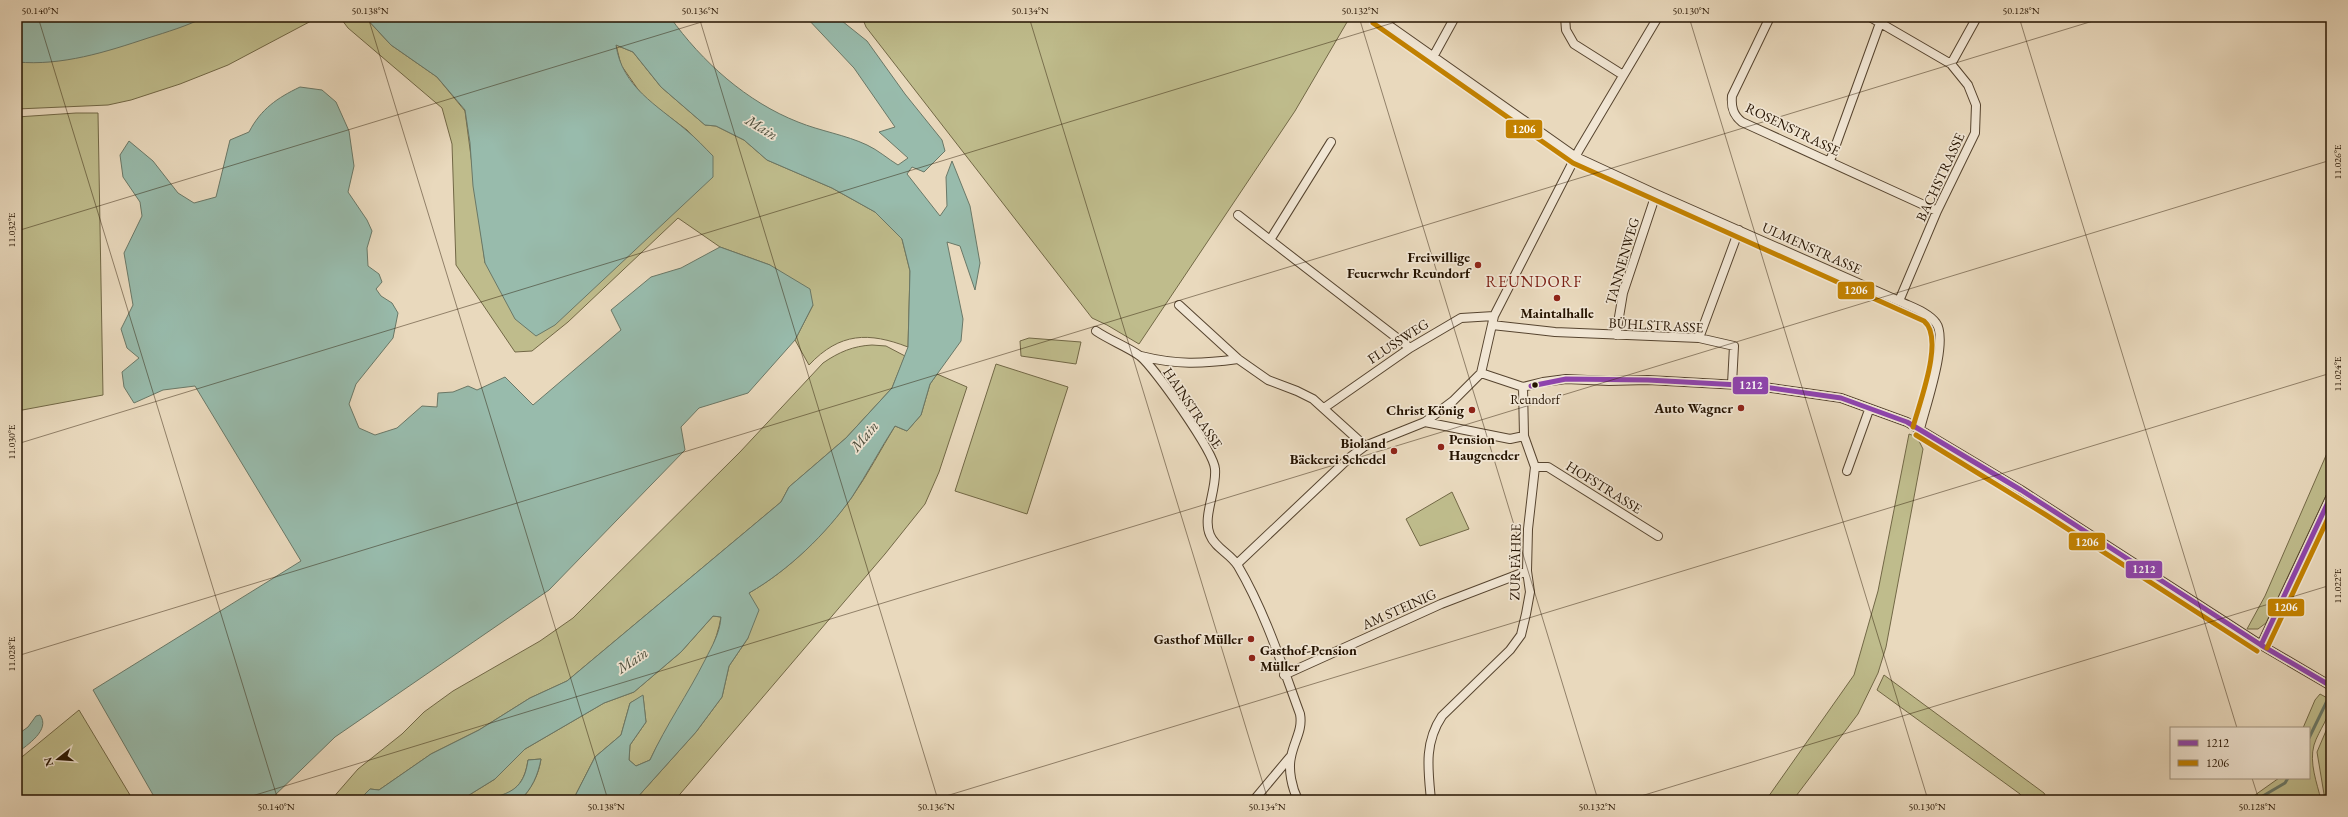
<svg xmlns="http://www.w3.org/2000/svg" width="2348" height="817" viewBox="0 0 2348 817" font-family="'EB Garamond',serif">
<style>
.green{fill:#bfbc8c;stroke:#726846}
.water{fill:#98bbac;stroke:#6a7867}
.lines{fill:none;stroke-linecap:round;stroke-linejoin:round}
.stream{stroke:#6a7867;stroke-width:3}
.minor-casing{stroke:#56442f;stroke-width:10}
.minor{stroke:#f1e6d4;stroke-width:8}
.bus-1-casing{stroke:#f1e6d4;stroke-width:8}
.bus-2-casing{stroke:#f1e6d4;stroke-width:8}
.bus-1{stroke:#8e44ad;stroke-width:5}
.bus-2{stroke:#c28100;stroke-width:5}
.ticks{fill:none;stroke:#251300;stroke-width:1;stroke-opacity:0.45}
.poi-dot{fill:#8f2418;stroke:#f1e6d4;stroke-width:1.5}
.bus-dot{fill:#251300;stroke:#f1e6d4;stroke-width:1.5}
.labels{text-anchor:middle;dominant-baseline:central;stroke-width:3.5;stroke-linejoin:round;paint-order:stroke}
.bus-label{font-size:13px;fill:#251300;stroke:#f1e6d4}
.street-label{font-size:14px;fill:#251300;stroke:#f1e6d4}
.poi-label{font-size:14px;font-weight:bold;fill:#251300;stroke:#f1e6d4;text-anchor:end}
.water-label{font-size:15px;font-style:italic;fill:#4d4e3c;stroke:#f1e6d4}
.quarter-label{font-size:16px;letter-spacing:1px;fill:#7a1f14;stroke:#f1e6d4}
.line-badge{stroke:#f1e6d4;stroke-width:1.5}
.badge-label{font-size:11px;text-anchor:middle;font-weight:bold;fill:#fff}
.neatline{fill:none;stroke:#251300;stroke-width:1.5}
.ticks-label{font-size:10px;text-anchor:middle;fill:#251300}
</style>
<rect width="100%" height="100%" fill="#e9d9bd"/>
<filter id="stains"><feTurbulence type="fractalNoise" baseFrequency=".005" numOctaves="4"/><feColorMatrix values="0 0 0 0 .2 0 0 0 0 .09 0 0 0 0 .02 0 0 0 .5 -.17"/></filter>
<radialGradient id="worn" r=".72"><stop offset=".6" stop-color="#630" stop-opacity="0"/><stop offset="1" stop-color="#630" stop-opacity=".3"/></radialGradient>
<!-- green -->
<path class="green" d="M17,17H70C55,22 32,22 17,17Z
M205,17H365L391,45L437,77L465,111L485,263L712,156L687,130L644,98L621,65L616,45L633,52L661,87L705,125L716,126L744,140L767,160L832,188L875,212L902,239L910,271L908,347C869,332 840,332 809,365L795,340L813,305L770,265L720,247L678,218L568,322L532,351L515,352L456,265L452,144L442,108L348,28L342,20L326,17L313,20L228,65L180,84L131,100L108,105L17,109V62H23Z
M862,17H1350L1295,111L1139,344L1107,325L1092,318L866,27Z
M76,113H98L103,395L17,411V117Z
M1029,338L1081,342L1076,364L1021,356L1020,341Z
M872,345L886,346L905,356L892,388L846,438L789,487L781,502L567,681L530,698L479,730L431,754L379,790L370,789L359,800H331L358,769L402,734L424,712L453,691L540,641L573,618L740,452L823,363C839,352 853,346 872,345Z
M996,364L1068,387L1027,514L955,491Z
M937,374L967,387L939,472L925,504L885,554L675,800H635L696,732L722,697L729,666L748,638L749,593C789,570 825,534 852,497C868,474 881,449 895,426L907,431L921,415L930,384Z
M1909,434L1917,437L1923,449L1886,647L1878,673L1858,714L1793,800H1766L1854,675L1878,591Z
M2331,444V485L2266,623L2258,629H2247L2265,596Z
M1452,492L1469,529L1420,546L1406,519Z
M2331,511V521L2291,596Z
M713,616L721,617C713,666 671,715 650,760L636,766L629,760L630,745L646,722L643,696L630,703L621,735L595,757L573,800H520C531,790 539,774 541,759L528,760C523,799 494,800 461,800L495,779L525,749L604,703L634,692L681,652Z
M1884,675L2044,793L2048,800H2025L2020,794L1877,690Z
M2320,694L2331,700C2331,717 2319,729 2314,745C2309,763 2317,783 2321,800H2248L2279,778H2309V728H2303L2315,700Z
M79,710L133,800H17V761Z
M2331,719V800H2325L2317,752Z"/>
<!-- water -->
<path class="water" d="M17,17C32,22 55,23 70,17H205C187,26 167,32 148,38C106,52 62,66 17,62Z
M365,17H670C702,62 747,102 798,122C820,131 846,135 867,145C878,150 888,159 898,165L908,158L879,132L895,127L854,68L806,17H837L867,41L905,94L942,140L945,151L924,172L912,167L907,174L940,216L947,206L946,177L952,161L970,206L980,263L975,290L960,246L947,242L963,319L961,341L930,384L921,415L907,431L895,426C880,449 867,474 852,497C826,534 789,570 749,593L759,610L748,638L729,666L722,697L696,732L635,800H573L595,757L621,735L630,703L643,695L646,722L630,745L629,760L636,766L650,760C666,725 688,694 705,660C712,646 720,633 721,617L713,616L681,652L634,692L604,703L525,749L495,779L461,800H359L370,789L379,790L431,754L479,730L530,698L567,681L781,502L789,487L846,438L892,388L908,347L910,271L902,239L875,212L832,188L767,160L744,140L716,126L705,125L661,87L633,52L616,45C622,87 657,105 686,130C696,138 704,147 713,156V177L555,325L536,336L515,319L485,263L473,186L470,143L465,110L437,77L391,45Z
M300,87L322,90L336,102L349,131L354,166L348,192L367,220L372,231L367,248L368,266L379,274L382,282L376,289L381,296L392,303L398,313L393,338L356,384L349,404L359,428L375,435L397,428L422,406L437,407L438,393L453,392L468,386L477,390L505,377L533,405L621,330L611,310L651,277L681,268L720,247L770,265L810,289L813,305L795,340L748,393L699,408L681,427L685,450L549,590L335,737L270,800H156L93,690L301,561L195,386L163,390L134,403L124,387L122,372L139,358L127,348L121,329L133,305L124,253L142,216L140,202L123,177L120,155L129,141L153,161L178,193L194,203L216,197L230,140L249,132C261,109 277,98 300,87Z
M40,715C51,730 27,745 17,753V735L28,727L36,716Z
M541,759C538,775 532,789 520,800H485C511,793 524,789 528,760Z"/>
<g class="lines">
<!-- stream -->
<path class="stream" d="M2309,738L2327,701
M2256,800L2285,783L2288,778"/>
<defs>
<path id="minor" d="M1377,17L1576,157L1656,194L1899,301C1911,307 1928,312 1936,323C1949,340 1925,408 1920,429
M1565,17L1566,30L1574,44L1623,75
M1770,17L1732,96C1731,107 1733,115 1742,122L1937,211
M1870,17L1951,64L1968,85L1976,105L1975,133L1937,211L1899,301
M1433,57L1455,17
M1951,64L1977,17
M1331,142L1270,240L1410,348
M1830,161L1880,23
M1238,215L1270,240
M1179,305L1238,359L1268,380L1297,391L1313,399L1365,446
M1492,325L1555,332L1699,338L1734,346L1732,384
M1096,331C1109,340 1128,347 1140,356C1155,368 1214,452 1215,469C1217,490 1202,517 1210,535C1215,548 1231,554 1238,566C1265,612 1282,665 1300,714C1303,730 1294,741 1291,757C1288,770 1292,788 1298,800
M1616,335L1623,293L1656,194
M1699,338L1739,230
M1141,356C1177,365 1201,364 1238,359
M1481,373L1523,387L1543,382L1566,379L1609,381L1648,380L1757,386L1841,398L1907,422L2021,490L2261,645L2331,686
M1324,408L1410,348L1461,318L1494,316
M1425,422L1510,439L1524,436
M1535,467H1548L1658,536
M1847,471L1869,410
M1237,564L1349,458L1365,446L1425,422L1453,401L1481,373L1494,316L1579,150L1658,17
M2261,645L2331,496
M1284,675L1441,604L1527,571
M1254,800L1290,757
M1431,800C1428,769 1424,743 1442,716L1510,650L1521,635L1526,614L1530,592L1527,571L1528,529L1535,467L1524,436L1523,387"/>
</defs>
<!-- minor casing -->
<use href="#minor" class="minor-casing"/>
<!-- minor -->
<use href="#minor" class="minor"/>
<defs>
<path id="bus-1" d="M1531,386L1566,379L1648,380L1757,386L1841,398L1907,422L2021,490L2261,645L2331,686
M2261,645L2331,496"/>
<path id="bus-2" d="M1373,23L1573,163L1924,321C1945,338 1919,404 1913,427
M1916,435L2046,515L2257,651
M2267,648L2331,512"/>
</defs>
<!-- bus-1 casing -->
<use href="#bus-1" class="bus-1-casing"/>
<!-- bus-2 casing -->
<use href="#bus-2" class="bus-2-casing"/>
<!-- bus-1 -->
<use href="#bus-1" class="bus-1"/>
<!-- bus-2 -->
<use href="#bus-2" class="bus-2"/>
</g>
<!-- ticks -->
<path class="ticks" d="M38,17L278,800M368,17L608,800M699,17L938,800M1029,17L1268,800M1359,17L1598,800M1689,17L1928,800M2019,17L2237,728M17,19L24,17M17,231L718,17M17,444L1412,17M17,656L2106,17M2252,778L2259,800M239,800L2331,160M933,800L2331,373M1628,800L2331,585M2322,800L2331,797"/>
<!-- markers -->
<g class="poi-dot">
<circle cx="1478" cy="265" r="4"/>
<circle cx="1557" cy="298" r="4"/>
<circle cx="1741" cy="408" r="4"/>
<circle cx="1472" cy="410" r="4"/>
<circle cx="1441" cy="447" r="4"/>
<circle cx="1394" cy="451" r="4"/>
<circle cx="1251" cy="639" r="4"/>
<circle cx="1252" cy="658" r="4"/>
</g>
<circle class="bus-dot" cx="1535" cy="385" r="3.5"/>
<g class="labels">
<!-- bus labels -->
<g class="bus-label">
<text x="1535" y="399">Reundorf</text>
</g>
<!-- street labels -->
<g class="street-label">
<text transform="translate(1793 129) rotate(26)">ROSENSTRASSE</text>
<text transform="translate(1940 177) rotate(-65)">BACHSTRASSE</text>
<text transform="translate(1812 248) rotate(24)">ULMENSTRASSE</text>
<text transform="translate(1622 261) rotate(-74)">TANNENWEG</text>
<text transform="translate(1656 325) rotate(3)">BÜHLSTRASSE</text>
<text transform="translate(1398 341) rotate(-33)">FLUSSWEG</text>
<text transform="translate(1193 408) rotate(56)">HAINSTRASSE</text>
<text transform="translate(1604 487) rotate(32)">HOFSTRASSE</text>
<text transform="translate(1515 562) rotate(-89)">ZUR FÄHRE</text>
<text transform="translate(1399 609) rotate(-24)">AM STEINIG</text>
</g>
<!-- poi labels -->
<g class="poi-label">
<text x="1470" y="257">Freiwillige<tspan x="1470" dy="16">Feuerwehr Reundorf</tspan></text>
<text x="1557" y="313" text-anchor="middle">Maintalhalle</text>
<text x="1733" y="408">Auto Wagner</text>
<text x="1464" y="410">Christ König</text>
<text x="1449" y="439" text-anchor="start">Pension<tspan x="1449" dy="16">Haugeneder</tspan></text>
<text x="1386" y="443">Bioland<tspan x="1386" dy="16">Bäckerei Schedel</tspan></text>
<text x="1243" y="639">Gasthof Müller</text>
<text x="1260" y="650" text-anchor="start">Gasthof-Pension<tspan x="1260" dy="16">Müller</tspan></text>
</g>
<!-- water labels -->
<g class="water-label">
<text transform="translate(762 127) rotate(31)">Main</text>
<text transform="translate(864 436) rotate(-50)">Main</text>
<text transform="translate(632 660) rotate(-34)">Main</text>
</g>
<!-- quarter labels -->
<g class="quarter-label">
<text x="1534" y="281">REUNDORF</text>
</g>
</g>
<g class="line-badge">
<rect x="1505" y="119" width="38" height="20" rx="4" fill="#c28100"/>
<rect x="1837" y="281" width="38" height="19" rx="4" fill="#c28100"/>
<rect x="1732" y="376" width="37" height="19" rx="4" fill="#8e44ad"/>
<rect x="2068" y="532" width="38" height="19" rx="4" fill="#c28100"/>
<rect x="2125" y="560" width="38" height="19" rx="4" fill="#8e44ad"/>
<rect x="2267" y="598" width="38" height="19" rx="4" fill="#c28100"/>
</g>
<g class="badge-label">
<text x="1524" y="133">1206</text>
<text x="1856" y="294">1206</text>
<text x="1751" y="389">1212</text>
<text x="2087" y="546">1206</text>
<text x="2144" y="573">1212</text>
<text x="2286" y="611">1206</text>
</g>
<!-- margin -->
<rect width="2348" height="817" fill="none" stroke="#e9d9bd" stroke-width="44"/>
<!-- legend -->
<rect x="2170" y="727" width="140" height="52" fill="#f1e6d4" stroke="#9f927f"/>
<rect x="2178" y="740" width="20" height="6" fill="#8e44ad" stroke="#9f927f"/>
<text x="2206" y="747" font-size="12" fill="#251300">1212</text>
<rect x="2178" y="760" width="20" height="6" fill="#c28100" stroke="#9f927f"/>
<text x="2206" y="767" font-size="12" fill="#251300">1206</text>
<!-- north arrow -->
<g transform="translate(58 759) rotate(253)" stroke="#f1e6d4" stroke-width="3" paint-order="stroke">
<path d="M0-3L7 15L0 10L-7 15Z" fill="#251300"/>
<text y="-6" font-size="11" font-weight="bold" text-anchor="middle" fill="#251300">N</text>
</g>
<rect x="22" y="22" width="2304" height="773" class="neatline"/>
<g class="ticks-label">
<text x="40" y="14">50.140°N</text>
<text x="370" y="14">50.138°N</text>
<text x="700" y="14">50.136°N</text>
<text x="1030" y="14">50.134°N</text>
<text x="1360" y="14">50.132°N</text>
<text x="1691" y="14">50.130°N</text>
<text x="2021" y="14">50.128°N</text>
<text transform="translate(2337 162) rotate(-90)" y="4">11.026°E</text>
<text transform="translate(11 230) rotate(-90)" y="4">11.032°E</text>
<text transform="translate(2337 374) rotate(-90)" y="4">11.024°E</text>
<text transform="translate(11 442) rotate(-90)" y="4">11.030°E</text>
<text transform="translate(2337 586) rotate(-90)" y="4">11.022°E</text>
<text transform="translate(11 654) rotate(-90)" y="4">11.028°E</text>
<text x="276" y="810">50.140°N</text>
<text x="606" y="810">50.138°N</text>
<text x="936" y="810">50.136°N</text>
<text x="1267" y="810">50.134°N</text>
<text x="1597" y="810">50.132°N</text>
<text x="1927" y="810">50.130°N</text>
<text x="2257" y="810">50.128°N</text>
</g>
<rect width="100%" height="100%" filter="url(#stains)"/>
<rect width="100%" height="100%" fill="url(#worn)"/>
</svg>
